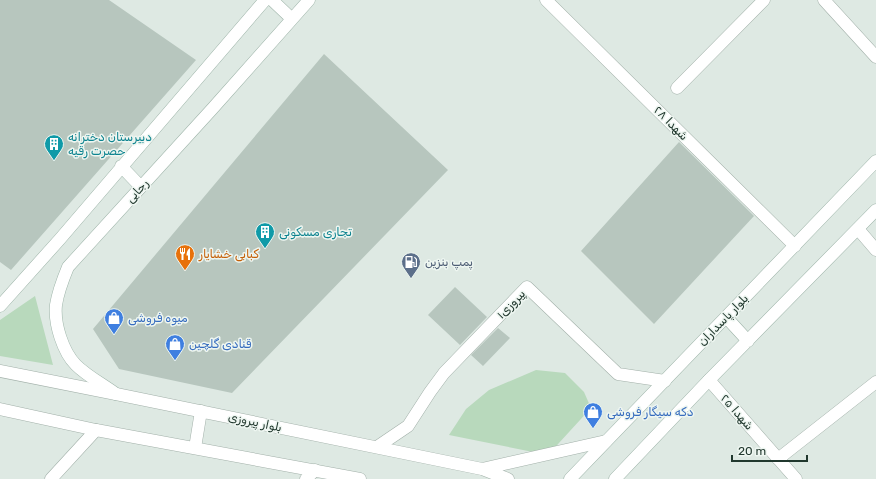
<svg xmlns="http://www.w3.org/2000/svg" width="876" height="479" viewBox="0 0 876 479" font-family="Rubik,'Noto Sans Arabic',sans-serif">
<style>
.green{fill:#b8d9bc}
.building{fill:#b7c6be}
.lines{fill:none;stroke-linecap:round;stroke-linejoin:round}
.service-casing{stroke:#a2b0a9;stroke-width:13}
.minor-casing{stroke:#a2b0a9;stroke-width:13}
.tertiary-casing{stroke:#a2b0a9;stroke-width:13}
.secondary-casing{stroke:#9eb4a9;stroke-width:13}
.service{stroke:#fff;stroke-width:12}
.minor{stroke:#fff;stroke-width:12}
.tertiary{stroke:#fff;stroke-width:12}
.secondary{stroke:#fff;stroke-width:12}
.labels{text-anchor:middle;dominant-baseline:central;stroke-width:3;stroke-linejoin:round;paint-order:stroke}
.street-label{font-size:12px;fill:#21382e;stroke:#eef6f1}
.culture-label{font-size:12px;fill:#0d838f;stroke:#eef6f1;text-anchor:start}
.food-label{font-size:12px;fill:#c56008;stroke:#eef6f1;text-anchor:start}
.service-label{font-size:12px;fill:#4e5e75;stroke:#eef6f1;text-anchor:start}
.shop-label{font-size:12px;fill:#366cbe;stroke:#eef6f1;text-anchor:start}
</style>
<rect width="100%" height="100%" fill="#dee9e3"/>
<!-- green -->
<path class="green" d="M35,296L53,365L0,356V320Z
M536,370L565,373L584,392L591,408L548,455L449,435L466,409L489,390Z"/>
<!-- building -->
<path class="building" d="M0,0H109L196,60L11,270L0,262Z
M324,54L448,170L232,393L119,369L93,329Z
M679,142L754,216L654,324L581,251Z
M455,287L487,317L460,345L428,315Z
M498,328L510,338L483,366L471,355Z"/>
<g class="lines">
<defs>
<path id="service" d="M377,447L408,426L430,392L444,373L527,287L618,374L665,381"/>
<path id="minor" d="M546,0L795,246
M824,0L876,57
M677,88L764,0
M858,229L876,250
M709,380L796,479
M778,459L876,382
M51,479L96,430
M306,479L315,470"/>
<path id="tertiary" d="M0,371L116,394L482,469L508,479
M0,409L96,430L360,479
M195,448L201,411
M482,469L606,441"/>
<path id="secondary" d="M272,0L292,19
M121,166L141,187
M0,306L60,239L265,0
M726,317L748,341
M116,394C104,385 87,376 76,365C63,352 54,324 56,305C58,292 63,279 68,267L213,108L309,0
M570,479L876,161
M615,479L709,380L876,210"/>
</defs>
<!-- service casing -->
<use href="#service" class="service-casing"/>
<!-- minor casing -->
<use href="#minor" class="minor-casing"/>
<!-- tertiary casing -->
<use href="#tertiary" class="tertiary-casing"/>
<!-- secondary casing -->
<use href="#secondary" class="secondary-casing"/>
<!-- service -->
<use href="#service" class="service"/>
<!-- minor -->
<use href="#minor" class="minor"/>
<!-- tertiary -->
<use href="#tertiary" class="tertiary"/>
<!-- secondary -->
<use href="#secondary" class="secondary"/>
</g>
<!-- icons -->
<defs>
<symbol id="building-pin" viewBox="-11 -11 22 30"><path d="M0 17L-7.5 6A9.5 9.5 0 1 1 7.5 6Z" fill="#0f9aa8" stroke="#eef6f1"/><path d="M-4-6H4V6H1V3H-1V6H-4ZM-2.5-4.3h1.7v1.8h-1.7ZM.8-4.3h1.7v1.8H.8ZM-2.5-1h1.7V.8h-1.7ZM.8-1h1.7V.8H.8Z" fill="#fff"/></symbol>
<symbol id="restaurant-pin" viewBox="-11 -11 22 30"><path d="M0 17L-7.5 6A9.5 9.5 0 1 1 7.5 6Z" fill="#e8710a" stroke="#eef6f1"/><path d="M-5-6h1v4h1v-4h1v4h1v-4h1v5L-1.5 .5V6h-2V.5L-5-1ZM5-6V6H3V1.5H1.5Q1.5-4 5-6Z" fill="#fff"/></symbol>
<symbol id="fuel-pin" viewBox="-11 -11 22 30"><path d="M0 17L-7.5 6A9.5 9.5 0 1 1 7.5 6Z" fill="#5c6f8a" stroke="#eef6f1"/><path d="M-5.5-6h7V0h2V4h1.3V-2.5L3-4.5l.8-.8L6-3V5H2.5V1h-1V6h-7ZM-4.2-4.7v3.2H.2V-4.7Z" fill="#fff"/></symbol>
<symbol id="shop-pin" viewBox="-11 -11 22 30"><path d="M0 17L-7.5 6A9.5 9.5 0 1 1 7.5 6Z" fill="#3f7fe0" stroke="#eef6f1"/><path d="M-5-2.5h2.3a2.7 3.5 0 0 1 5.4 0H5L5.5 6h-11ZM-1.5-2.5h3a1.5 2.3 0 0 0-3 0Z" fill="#fff"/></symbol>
</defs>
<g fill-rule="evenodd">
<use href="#building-pin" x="43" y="133" width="22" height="30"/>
<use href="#building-pin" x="254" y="221" width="22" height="30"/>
<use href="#restaurant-pin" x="174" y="243" width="22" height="30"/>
<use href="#fuel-pin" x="400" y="251" width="22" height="30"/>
<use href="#shop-pin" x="103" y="307" width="22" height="30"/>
<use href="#shop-pin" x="164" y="333" width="22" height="30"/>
<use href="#shop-pin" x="582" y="401" width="22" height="30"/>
</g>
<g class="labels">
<!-- street labels -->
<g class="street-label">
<text transform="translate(671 123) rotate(45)">شهدا ۲۸</text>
<text transform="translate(137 191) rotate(-48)">رجایی</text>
<text transform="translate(511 304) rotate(-46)">پیروزی۱</text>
<text transform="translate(723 320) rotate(-46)">بلوار پاسداران</text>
<text transform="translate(737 412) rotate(49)">شهدا ۲۵</text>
<text transform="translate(255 422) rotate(12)">بلوار پیروزی</text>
</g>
<!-- culture labels -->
<g class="culture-label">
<text x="68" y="137">دبیرستان دخترانه<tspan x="68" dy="14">حصرت رقیه</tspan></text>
<text x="279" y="232">تجاری مسکونی</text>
</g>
<!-- food labels -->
<g class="food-label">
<text x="199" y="254">کبابی خشایار</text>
</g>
<!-- service labels -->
<g class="service-label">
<text x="425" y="262">پمپ بنزین</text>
</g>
<!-- shop labels -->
<g class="shop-label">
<text x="128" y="318">میوه فروشی</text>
<text x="189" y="344">قنادی گلچین</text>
<text x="607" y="412">دکه سیگار فروشی</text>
</g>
</g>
<!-- scale -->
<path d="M732 455v6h75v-6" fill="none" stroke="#21382e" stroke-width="2"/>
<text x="738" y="455" font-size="12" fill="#21382e" stroke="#eef6f1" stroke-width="3" paint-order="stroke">20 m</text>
</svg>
